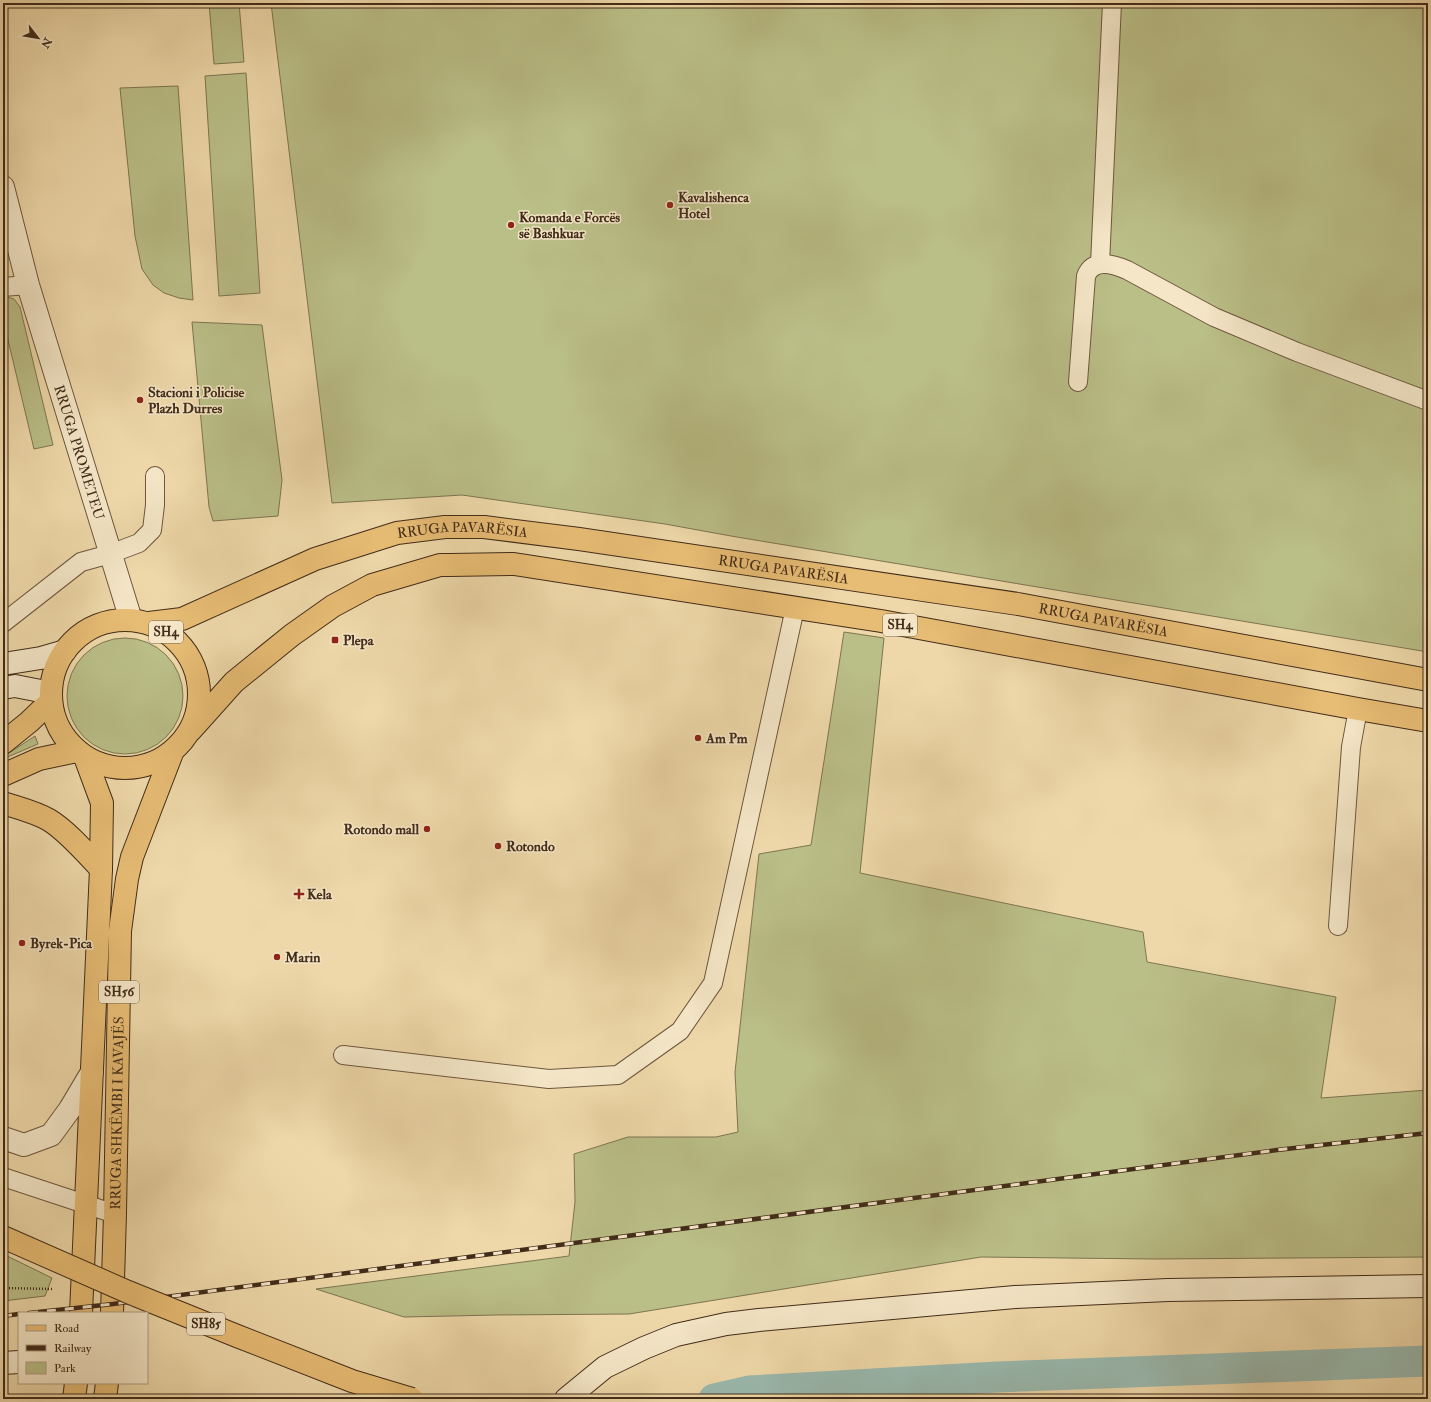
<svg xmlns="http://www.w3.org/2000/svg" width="1431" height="1402" viewBox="0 0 1431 1402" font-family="'IM FELL Double Pica',serif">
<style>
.green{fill:#babe87;stroke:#7e7550}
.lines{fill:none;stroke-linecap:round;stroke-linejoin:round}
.canal{stroke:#9ab9ae;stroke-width:31}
.lane-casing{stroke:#6d573d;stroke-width:20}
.street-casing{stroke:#6d573d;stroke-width:24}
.secondary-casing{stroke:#422c19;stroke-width:24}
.primary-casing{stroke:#422c19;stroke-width:24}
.highway-casing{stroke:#422c19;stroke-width:24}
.path{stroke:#422c19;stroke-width:2.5;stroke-dasharray:1 2;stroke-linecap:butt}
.lane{stroke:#f4e6c7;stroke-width:18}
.street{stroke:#f4e6c7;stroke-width:22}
.secondary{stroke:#f4e6c7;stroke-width:22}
.primary{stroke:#e7bc74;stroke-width:22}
.highway{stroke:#e7bc74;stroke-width:22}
.rail-casing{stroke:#422c19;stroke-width:4.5}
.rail{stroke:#f4e6c7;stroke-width:3;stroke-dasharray:9;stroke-linecap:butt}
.highway-bridge-casing{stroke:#422c19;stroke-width:24;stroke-linecap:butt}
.highway-bridge{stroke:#e7bc74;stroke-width:22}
.poi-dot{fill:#8f2418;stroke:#f4e6c7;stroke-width:1.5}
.labels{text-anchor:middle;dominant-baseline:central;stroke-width:3;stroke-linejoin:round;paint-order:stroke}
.shield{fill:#f4e6c7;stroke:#77644d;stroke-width:1}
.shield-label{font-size:13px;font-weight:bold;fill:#422c19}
.poi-label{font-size:14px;font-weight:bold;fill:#422c19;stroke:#f4e6c7;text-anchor:start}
.street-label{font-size:14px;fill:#422c19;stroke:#f4e6c7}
</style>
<rect width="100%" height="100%" fill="#eed8a9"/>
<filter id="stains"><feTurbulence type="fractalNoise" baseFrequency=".005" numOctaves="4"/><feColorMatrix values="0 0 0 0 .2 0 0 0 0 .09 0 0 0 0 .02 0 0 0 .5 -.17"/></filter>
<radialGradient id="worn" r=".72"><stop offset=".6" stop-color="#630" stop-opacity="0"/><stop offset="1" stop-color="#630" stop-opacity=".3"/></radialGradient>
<!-- green -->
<path class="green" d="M209,3H239L244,62L214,64Z
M271,3H1428V652L731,536L665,524L462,495L332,503Z
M246,73L260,293L219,296L205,76Z
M178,86L193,300L179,298L164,293L153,285L142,269L135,236L120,88Z
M3,296L14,299L20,307L53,445L34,449L3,319Z
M192,322L262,325L282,480L278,516L213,521L209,507Z
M844,632L884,638L860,873L1143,932L1147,962L1336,997L1321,1098L1428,1090V1257L1155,1259L981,1257L629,1314L496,1315L404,1317L316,1289L569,1256L575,1202L574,1154L628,1137H716L738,1132L735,1072L759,854L811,845Z
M67 696a58 58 0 1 1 116 0a58 58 0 1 1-116 0Z
M35,736L38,744L3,759V757Z
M3,1254L52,1278L45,1296L3,1301Z"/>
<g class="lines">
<!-- canal -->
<path class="canal" d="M714,1399L749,1391L997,1377L1428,1361"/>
<defs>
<path id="lane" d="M1100,264L1112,3
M3,287L28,285
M1078,382L1086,276C1093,258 1113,264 1127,270L1214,317L1297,352L1428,401
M3,623L81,562L110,554L139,543L152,530L155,505V476
M1338,926L1351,747L1358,709
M343,1055L549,1079L618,1075L680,1031L713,983L795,608
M3,1177L115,1214"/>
<g id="street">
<path id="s1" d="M3,187L28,285L131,620"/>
<path d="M3,1138L24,1145L51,1135L70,1109L92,1072"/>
</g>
<path id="secondary" d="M3,664L41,658L65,651
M3,688L15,686L51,693
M3,1363L19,1362
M566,1399L605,1367L644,1348L676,1335L726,1324L759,1320L1015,1297L1168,1290L1428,1286"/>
<g id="primary">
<circle cx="125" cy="694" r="74"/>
<path id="s2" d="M149,623L182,619L315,559L397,533L445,527H484L579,539L1018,604L1428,680"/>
<path d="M191,730L234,682L292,635L333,606L372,585L440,565H450L514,564L881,621L1358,709L1428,721"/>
<path d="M81,1313L101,869L102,803L85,757"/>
<path id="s3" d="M112,1313L115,1214L120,931L127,879L132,857L172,753"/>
<path d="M74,1399L76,1383"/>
<path d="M105,1399L107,1383"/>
</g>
<path id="highway" d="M3,743L29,722L51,701
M3,775L39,759L77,751
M3,803C18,808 35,812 49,820C66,830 87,854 101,869"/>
</defs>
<!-- lane casing -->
<use href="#lane" class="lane-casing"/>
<!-- street casing -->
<use href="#street" class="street-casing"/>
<!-- secondary casing -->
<use href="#secondary" class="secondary-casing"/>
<!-- primary casing -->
<use href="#primary" class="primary-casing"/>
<!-- highway casing -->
<use href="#highway" class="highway-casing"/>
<!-- path -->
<path class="path" d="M3,1288L52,1289"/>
<!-- lane -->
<use href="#lane" class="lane"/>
<!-- street -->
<use href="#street" class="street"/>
<!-- secondary -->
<use href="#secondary" class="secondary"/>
<!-- primary -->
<use href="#primary" class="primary"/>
<!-- highway -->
<use href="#highway" class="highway"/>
<defs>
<path id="rail" d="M29,1313L113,1304L1277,1150L1428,1133
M3,1316L19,1314"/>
</defs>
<!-- rail casing -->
<use href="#rail" class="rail-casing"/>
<!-- rail -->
<use href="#rail" class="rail"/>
<defs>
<path id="highway-bridge" d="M3,1237L128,1292L237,1336L352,1381L412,1399"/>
</defs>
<!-- highway-bridge casing -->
<use href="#highway-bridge" class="highway-bridge-casing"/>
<!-- highway-bridge -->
<use href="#highway-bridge" class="highway-bridge"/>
</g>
<!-- markers -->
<g class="poi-dot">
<circle cx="670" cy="205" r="4"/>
<circle cx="511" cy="225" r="4"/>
<circle cx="140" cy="400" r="4"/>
<rect x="331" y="636" width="8" height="8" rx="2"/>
<circle cx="698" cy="738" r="4"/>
<circle cx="427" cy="829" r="4"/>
<circle cx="498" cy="846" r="4"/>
<path d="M297 888h4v4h4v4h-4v4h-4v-4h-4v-4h4z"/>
<circle cx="22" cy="943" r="4"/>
<circle cx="277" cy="957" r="4"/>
</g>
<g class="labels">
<!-- shield labels -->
<g class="shield">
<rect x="883" y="614" width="34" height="22" rx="3"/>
<rect x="149" y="621" width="34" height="22" rx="3"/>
<rect x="99" y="981" width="40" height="22" rx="3"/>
<rect x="187" y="1313" width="38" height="22" rx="3"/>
</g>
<g class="shield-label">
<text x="900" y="625">SH4</text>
<text x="166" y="632">SH4</text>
<text x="119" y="992">SH56</text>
<text x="206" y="1324">SH85</text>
</g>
<!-- poi labels -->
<g class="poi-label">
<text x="678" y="197">Kavalishenca<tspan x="678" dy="16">Hotel</tspan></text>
<text x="519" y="217">Komanda e Forcës<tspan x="519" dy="16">së Bashkuar</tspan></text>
<text x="148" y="392">Stacioni i Policise<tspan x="148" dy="16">Plazh Durres</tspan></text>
<text x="343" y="640">Plepa</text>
<text x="706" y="738">Am Pm</text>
<text x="419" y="829" text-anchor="end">Rotondo mall</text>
<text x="506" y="846">Rotondo</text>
<text x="307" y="894">Kela</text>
<text x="30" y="943">Byrek-Pica</text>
<text x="285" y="957">Marin</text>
</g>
<!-- street labels -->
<g class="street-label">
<text stroke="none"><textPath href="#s1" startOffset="276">RRUGA PROMETEU</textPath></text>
<text stroke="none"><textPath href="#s2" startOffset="331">RRUGA PAVARËSIA</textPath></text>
<text stroke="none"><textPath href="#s2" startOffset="655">RRUGA PAVARËSIA</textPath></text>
<text stroke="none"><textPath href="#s2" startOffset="979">RRUGA PAVARËSIA</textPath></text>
<text stroke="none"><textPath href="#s3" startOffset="200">RRUGA SHKËMBI I KAVAJËS</textPath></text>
</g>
</g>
<!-- margin -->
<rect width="1431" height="1402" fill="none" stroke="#eed8a9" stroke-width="16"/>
<rect x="4" y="4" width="1423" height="1394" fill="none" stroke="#422c19" stroke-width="2"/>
<rect x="8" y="8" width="1415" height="1386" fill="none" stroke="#422c19"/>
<!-- legend -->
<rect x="18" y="1312" width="130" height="72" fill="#f4e6c7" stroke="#ad9c81"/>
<rect x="26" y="1325" width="20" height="6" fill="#e7bc74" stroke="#ad9c81"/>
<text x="54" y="1332" font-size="12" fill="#422c19">Road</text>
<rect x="26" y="1345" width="20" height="6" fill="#422c19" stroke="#ad9c81"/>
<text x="54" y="1352" font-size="12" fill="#422c19">Railway</text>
<rect x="26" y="1362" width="20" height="12" fill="#babe87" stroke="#ad9c81"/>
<text x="54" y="1372" font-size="12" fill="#422c19">Park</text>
<!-- north arrow -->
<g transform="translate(38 38) rotate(121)" stroke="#f4e6c7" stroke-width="3" paint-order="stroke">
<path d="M0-3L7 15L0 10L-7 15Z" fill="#422c19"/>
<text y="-6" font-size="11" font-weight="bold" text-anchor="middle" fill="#422c19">N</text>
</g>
<rect width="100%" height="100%" filter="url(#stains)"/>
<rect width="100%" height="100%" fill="url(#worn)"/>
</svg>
